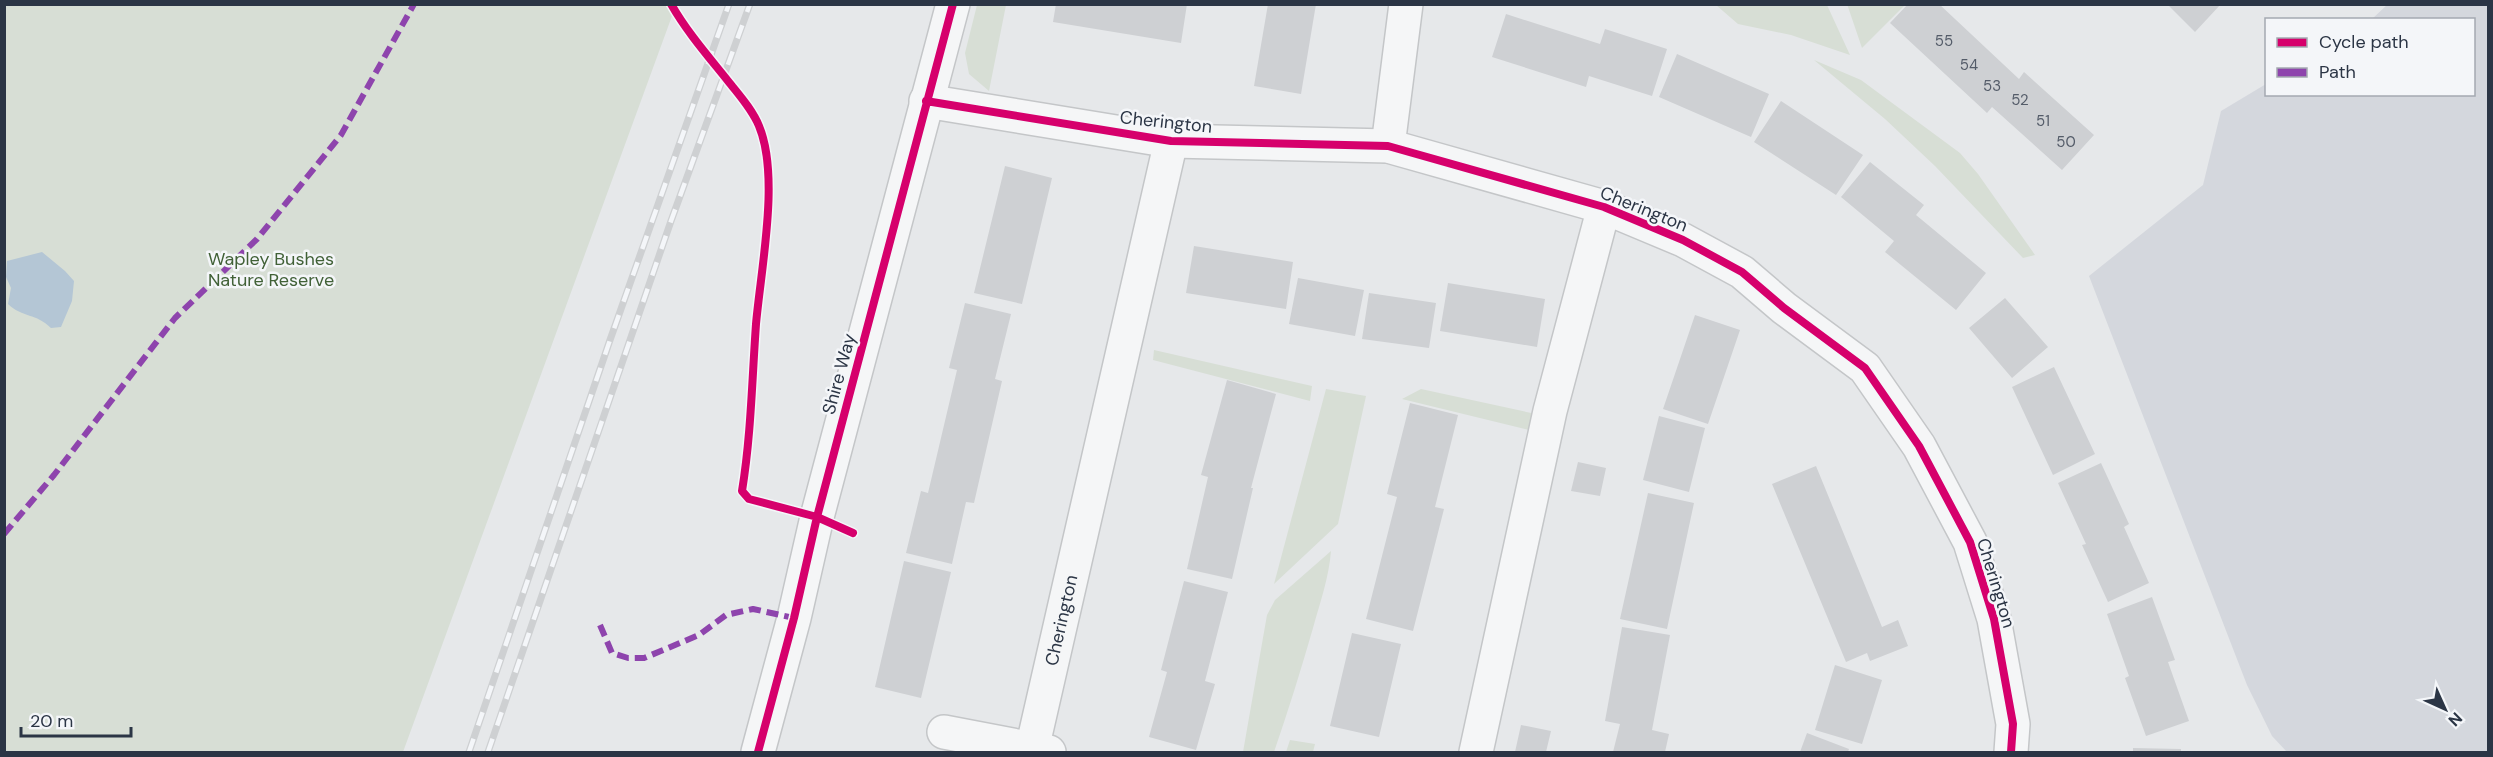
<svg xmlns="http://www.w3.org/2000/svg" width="2493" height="757" viewBox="0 0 2493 757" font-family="'DM Sans',sans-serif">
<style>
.built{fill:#d4d7dd}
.green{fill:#d7ded5}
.water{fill:#b4c6d5}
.building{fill:#ced0d3}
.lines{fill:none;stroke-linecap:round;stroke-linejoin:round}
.minor-casing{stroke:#c4c6c8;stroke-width:36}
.minor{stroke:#f5f6f7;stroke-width:33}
.rail-casing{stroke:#ced0d2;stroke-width:7}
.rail{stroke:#f4f6f9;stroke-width:4.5;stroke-dasharray:14;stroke-linecap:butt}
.quiet{stroke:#8e44ad;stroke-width:6;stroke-dasharray:12 6;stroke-linecap:butt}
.cycleway-casing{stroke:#f4f6f9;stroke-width:11}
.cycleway{stroke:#d6006c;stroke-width:8}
.labels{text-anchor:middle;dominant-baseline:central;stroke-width:5;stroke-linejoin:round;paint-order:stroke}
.number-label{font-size:15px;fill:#545c69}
.street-label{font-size:18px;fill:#2b3545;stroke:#f4f6f9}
.park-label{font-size:18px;fill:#416137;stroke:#f4f6f9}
</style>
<rect width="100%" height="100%" fill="#e6e8ea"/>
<!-- built -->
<path class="built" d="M2388,4L2488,5V752H2287L2272,736L2247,685L2089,276L2203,185L2221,111L2266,84V94H2474V20L2372,19Z"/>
<!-- green -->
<path class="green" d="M1847,4H1905V5L1862,48Z
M5,5H676L403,752H5Z
M977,5H1006L989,91L969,74L965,53Z
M1716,5H1827L1850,55L1791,35L1738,24Z
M1814,60L1861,80L1960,153L1978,174L2035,255L2023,258L1935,166L1885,119Z
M1154,350L1312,386L1310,401L1153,360Z
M1326,389L1366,396L1338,524L1274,584Z
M1421,389L1536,414L1533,431L1402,399Z
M1331,551C1329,577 1320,603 1313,628C1301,670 1288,711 1274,752H1243L1267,615L1275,600Z
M1290,740L1315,744L1313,752H1286Z"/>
<!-- water -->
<path class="water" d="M42,252L65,271L74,281L72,301L61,327L51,328C36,313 23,318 8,304L11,288L6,277L7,261Z"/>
<!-- building -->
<path class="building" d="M1056,4H1187L1181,43L1053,22Z
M1268,4H1316L1301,94L1254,86Z
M1908,4H1939L2019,79L2024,72L2094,135L2062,170L1992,107L1987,113L1890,23Z
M2167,4H2221L2195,32Z
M1506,14L1600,44L1605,29L1667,49L1652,96L1589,76L1586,87L1492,57Z
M1677,54L1769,94L1751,137L1659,97Z
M1781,101L1863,155L1836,195L1754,142Z
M1870,162L1924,205L1916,215L1986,273L1956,310L1885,252L1894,241L1841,197Z
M1005,166L1052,178L1022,304L974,293Z
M1194,246L1293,262L1286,309L1186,293Z
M1298,278L1364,290L1355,336L1289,324Z
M1448,283L1545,299L1537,347L1440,331Z
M1369,293L1436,303L1429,348L1362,339Z
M2005,298L2048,347L2012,378L1969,328Z
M965,303L1011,314L995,379L1002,381L974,503L966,502L952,564L906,553L921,491L928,493L957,370L949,368Z
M1695,315L1740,330L1708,424L1663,409Z
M2054,367L2095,454L2053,475L2012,387Z
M1227,380L1276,394L1251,488H1253L1232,579L1187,569L1208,477L1201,475Z
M1410,403L1458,415L1435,507L1444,509L1413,631L1366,619L1397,497L1387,494Z
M1659,416L1705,428L1689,492L1643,480Z
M1578,462L1606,468L1600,496L1571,491Z
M2101,463L2129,524L2124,527L2149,583L2108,602L2082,545L2086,544L2058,483Z
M1816,466L1882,627L1898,620L1908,646L1870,661L1867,653L1846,662L1772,484Z
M1648,493L1694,503L1667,629L1620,619Z
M904,561L951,572L921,698L875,687Z
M1184,581L1228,592L1205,681L1215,684L1196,750L1149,737L1167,672L1161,670Z
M2152,597L2175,660L2168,662L2189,721L2146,736L2125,678L2129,676L2107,614Z
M1622,627L1670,635L1652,730L1669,734L1665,752H1613L1620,724L1605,721Z
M1352,633L1401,644L1379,737L1330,726Z
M1835,665L1882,680L1862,744L1815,730Z
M1521,725L1551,731L1546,752H1515Z
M1807,733L1849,749L1848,752H1800Z
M2133,748L2181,749V752H2133Z"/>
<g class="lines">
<defs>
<g id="minor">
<path d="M926,101L1171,141L1388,146L1604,207L1683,240L1742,272L1784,308L1865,368L1919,446L1970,542L1994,619L2013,724L2011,752"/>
<path d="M1388,146L1406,4"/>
<path d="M944,732L1049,752"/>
<path id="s1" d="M1032,749L1171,141"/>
<path d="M758,752L794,618L817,517L953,4"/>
<path d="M1476,752L1550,411L1604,207"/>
</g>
</defs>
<!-- minor casing -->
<use href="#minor" class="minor-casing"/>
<!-- minor -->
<use href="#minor" class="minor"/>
<defs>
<path id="rail" d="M469,752L610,340L729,4
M488,752L671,221L750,4"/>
</defs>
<!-- rail casing -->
<use href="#rail" class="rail-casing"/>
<!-- rail -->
<use href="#rail" class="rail"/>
<!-- quiet -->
<path class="quiet" d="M4,534L54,475L175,318L257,239L341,135L414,4
M600,625L612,653L628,658H644L699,635L726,615L753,609L794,618"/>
<defs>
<path id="cycleway" d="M671,4C687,32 708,56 728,81C739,95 752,109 759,126C780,176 761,268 756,324C752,380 751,436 742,491L749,499L817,517L853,533
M926,101L1171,141L1388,146L1604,207L1683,240L1742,272L1784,308L1865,368L1919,446L1970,542L1994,619L2013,724L2011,752
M758,752L794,618L817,517L953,4"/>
</defs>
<!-- cycleway casing -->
<use href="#cycleway" class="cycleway-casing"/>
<!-- cycleway -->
<use href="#cycleway" class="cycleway"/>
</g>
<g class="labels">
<!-- number labels -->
<g class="number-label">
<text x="1944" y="41">55</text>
<text x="1969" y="65">54</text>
<text x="1992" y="86">53</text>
<text x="2020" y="100">52</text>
<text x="2043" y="121">51</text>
<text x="2066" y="142">50</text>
</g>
<!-- street labels -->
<g class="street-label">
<text transform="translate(1166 122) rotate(6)">Cherington</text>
<text transform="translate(1644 209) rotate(22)">Cherington</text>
<text transform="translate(839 374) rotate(-75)">Shire Way</text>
<text transform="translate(1996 583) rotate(73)">Cherington</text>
<text stroke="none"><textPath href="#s1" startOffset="132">Cherington</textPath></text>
</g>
<!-- park labels -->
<g class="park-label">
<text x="271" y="259">Wapley Bushes<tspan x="271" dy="21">Nature Reserve</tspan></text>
</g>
</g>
<!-- border -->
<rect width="2493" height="757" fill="none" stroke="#2b3545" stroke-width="12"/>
<!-- legend -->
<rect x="2265" y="18" width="210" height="78" fill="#f4f6f9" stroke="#a4a9b1" stroke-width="1.5"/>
<rect x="2277" y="38" width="30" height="9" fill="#d6006c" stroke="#a4a9b1" stroke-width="1.5"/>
<text x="2319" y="48" font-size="18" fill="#2b3545">Cycle path</text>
<rect x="2277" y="68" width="30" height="9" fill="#8e44ad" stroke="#a4a9b1" stroke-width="1.5"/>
<text x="2319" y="78" font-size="18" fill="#2b3545">Path</text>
<!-- north arrow -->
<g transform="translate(2445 709) rotate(135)" stroke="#f4f6f9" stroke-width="4.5" paint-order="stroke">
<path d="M0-4.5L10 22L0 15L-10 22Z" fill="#2b3545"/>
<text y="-9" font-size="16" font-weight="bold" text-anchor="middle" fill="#2b3545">N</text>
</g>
<!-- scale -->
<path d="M21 727v9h110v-9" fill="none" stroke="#2b3545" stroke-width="3"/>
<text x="30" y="727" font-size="18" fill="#2b3545" stroke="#f4f6f9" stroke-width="4.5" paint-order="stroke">20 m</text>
</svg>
